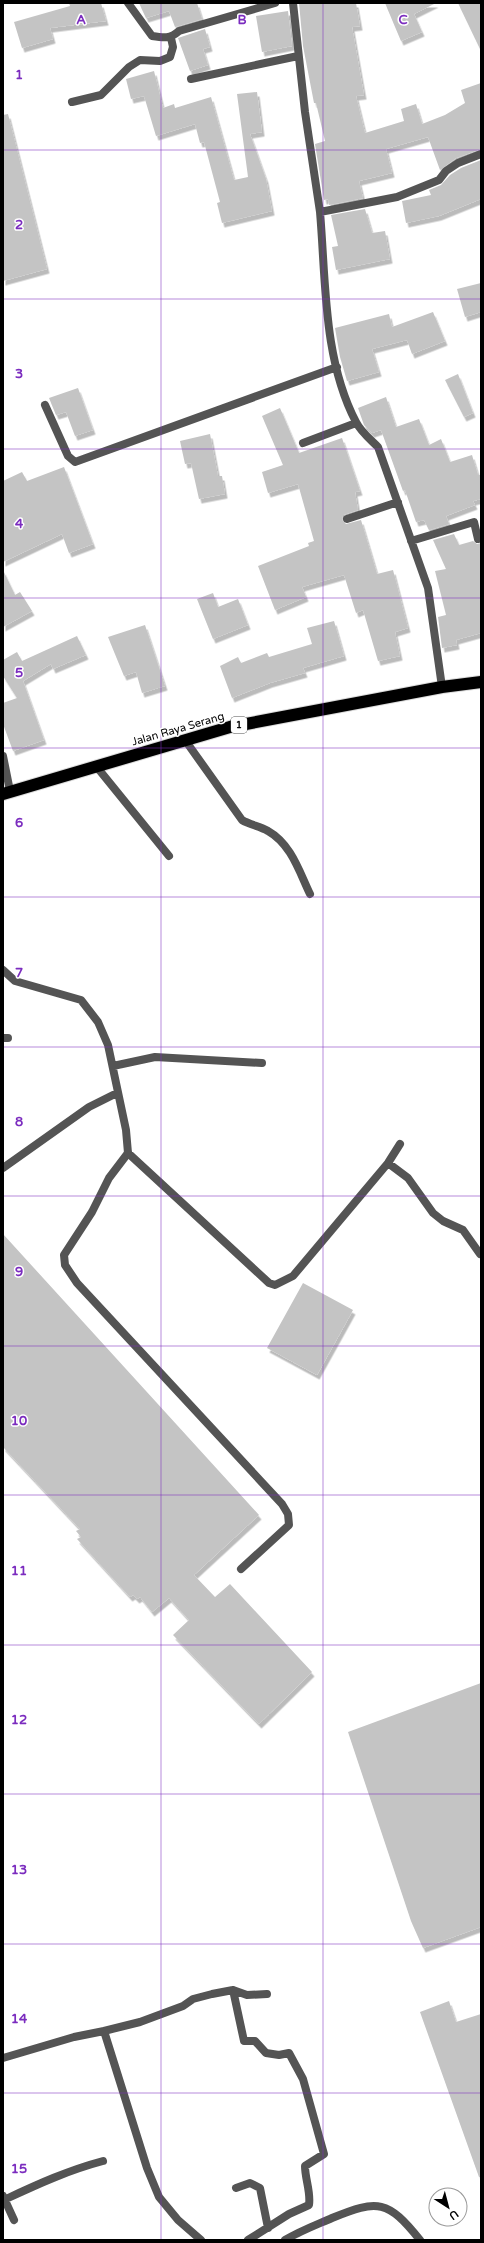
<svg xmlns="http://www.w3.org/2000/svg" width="484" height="2243" viewBox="0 0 484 2243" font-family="'Varela Round',sans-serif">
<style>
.building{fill:#c4c4c4;filter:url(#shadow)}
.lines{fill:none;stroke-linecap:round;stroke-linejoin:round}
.highway-casing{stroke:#dbdbdb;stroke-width:14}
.lane{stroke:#545454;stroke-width:8}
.street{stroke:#545454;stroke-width:8}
.highway{stroke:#000;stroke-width:12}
.grid{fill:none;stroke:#7b2cbf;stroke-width:1;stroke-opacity:0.55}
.labels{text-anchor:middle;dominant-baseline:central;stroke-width:3;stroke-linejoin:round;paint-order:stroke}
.shield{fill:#fff;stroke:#4c4c4c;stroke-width:1}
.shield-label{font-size:10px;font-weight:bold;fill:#000}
.street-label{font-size:11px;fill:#000;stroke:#fff}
.grid-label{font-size:13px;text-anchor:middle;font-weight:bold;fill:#7b2cbf;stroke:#fff;stroke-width:3;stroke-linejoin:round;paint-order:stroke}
</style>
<defs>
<filter id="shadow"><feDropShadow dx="2.5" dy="4.5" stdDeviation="0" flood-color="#0004"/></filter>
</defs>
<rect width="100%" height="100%" fill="#fff"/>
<!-- building -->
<path class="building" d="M69,3H101L106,21L50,28L53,39L22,48L14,22L70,6Z
M139,3H197L202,19L175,27L169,11L146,18Z
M299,3H356L360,26L352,27L364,95L356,96L365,133L404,121L401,109L416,104L422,124L445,115L465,103L461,90L481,83V149L456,158L440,170L428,137L386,149L392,173L359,181L363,198L329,205L328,199L324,200L315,144L325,141L316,103H314L303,46Z
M385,3H436L414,14L422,32L401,41Z
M458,3H481V51Z
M288,11L292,46L262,52L256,16Z
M205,29L210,47L203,49L208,65L190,71L178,38Z
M154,71L163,108L174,104L175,108L211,97L234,180L248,177L237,94L257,92L262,132L250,134L266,179L272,211L222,223L217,203L220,202L204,142L200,143L195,124L156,136L144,96L131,99L126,79Z
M8,114L47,269L3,281V115Z
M481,160V199L439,216L406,223L402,201L431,195L429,190L441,185L450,175L461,168Z
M365,209L372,233L385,231L390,259L336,270L332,247L338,246L331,215Z
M481,283V312L465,317L457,289Z
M433,312L445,341L412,354L407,340L372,349L379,372L347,381L340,357L335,328L389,314L392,327Z
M458,374L473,413L464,417L445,380Z
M78,388L93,430L75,436L66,412L56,415L49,398Z
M386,397L396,427L419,419L429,445L441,439L450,462L472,455L478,475H481V499L473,501L475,505L446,516L449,524L429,530L424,520L416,522L405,490L403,491L381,430L372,433L364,425L358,408Z
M280,408L299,453L342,438L360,491L355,492L358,510L343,515L342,520L346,524L361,520L377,574L393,570L408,628L395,632L400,656L378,661L363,610L356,613L344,575L302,587L306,597L275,610L258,566L309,546L308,543L314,541L298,484L268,493L262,472L283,465L262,416Z
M210,434L218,476H222L225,494L199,499L191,463L185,464L180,441Z
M64,467L93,544L69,553L62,534L3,562V481L22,472L27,481Z
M454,534L459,545L473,541L477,544L481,543V633L456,640L457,645L442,648L438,617L446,615L435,571L446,569L433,540Z
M3,570L15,595L20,592L32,611L3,627Z
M213,593L218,607L238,599L248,625L213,639L197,599Z
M334,621L344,656L303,668L305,673L270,683L232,698L220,666L238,657L241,663L267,653L269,657L312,644L307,628Z
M145,625L165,686L142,693L136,672L124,676L108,637Z
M77,636L86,655L53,669L51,664L23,681L44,740L13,751L3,724V703L17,698L3,676V660L17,652L22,661Z
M3,1234L259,1515L194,1575L215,1597L230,1584L312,1672L259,1724L173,1635L189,1620L169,1598L152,1612L140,1597L137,1599L133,1595L130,1597L77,1539L81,1537L76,1531L80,1529L3,1447Z
M303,1283L353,1310L317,1375L267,1348Z
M481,1683V1927L423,1948L411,1921L348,1732Z
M449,2001L456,2022L481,2014V2177H479L420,2012Z"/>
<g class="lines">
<defs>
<path id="highway" d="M3,794L230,727L442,687L481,682"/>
</defs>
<!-- highway casing -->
<use href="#highway" class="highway-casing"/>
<!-- lane -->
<path class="lane" d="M3,1038H8
M128,1153L109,1178L92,1212L64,1255L65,1265L77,1283L282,1504L288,1514L289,1525L241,1569"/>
<!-- street -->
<path class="street" d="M128,3L152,36C164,38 170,39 179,31L275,3
M293,3L305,112L320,212
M191,79L298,56
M72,102L101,95L129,67L140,60L160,61L170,57L173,47L171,38
M45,405L68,456L75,462L337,367
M303,443L356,423
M347,519L398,502
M411,541L474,522L478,539
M442,687L428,588L378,447C370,439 361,432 356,422C323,359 326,281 320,212L397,197L439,180L446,171L458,163L481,154
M185,740L242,820C250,825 260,826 268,831C291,844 299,871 310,894
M3,756L10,791
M96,766L169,856
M3,970L15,981L81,1000L98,1022L108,1045L126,1130L128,1153L269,1283L275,1285L293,1276L388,1163L400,1144
M113,1066L155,1057L262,1063
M388,1163L408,1178L433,1213L443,1221L463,1230L480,1254
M3,1168L89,1107L117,1093
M233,1990L244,2041H255L266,2053L279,2055L289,2053L303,2079L324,2154L305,2166C305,2179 311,2192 309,2205L289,2214L248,2240
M104,2031L140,2022L183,2006L193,1999L212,1994L233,1990L247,1995L267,1994
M3,2058L74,2037L104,2031L147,2168L159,2197L178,2220L201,2240
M236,2188L250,2183L260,2188L268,2228
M3,2196L14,2220
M6,2199C38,2184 69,2170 103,2161
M285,2240C300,2231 316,2225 332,2218C378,2199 388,2200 420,2240"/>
<!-- highway -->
<use href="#highway" class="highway"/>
</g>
<!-- grid -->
<path class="grid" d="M161,3V2240M323,3V2240M3,150H481M3,299H481M3,449H481M3,598H481M3,748H481M3,897H481M3,1047H481M3,1196H481M3,1346H481M3,1495H481M3,1645H481M3,1794H481M3,1944H481M3,2093H481"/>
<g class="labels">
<!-- shield labels -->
<rect class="shield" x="231" y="717" width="16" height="16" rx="3"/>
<g class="shield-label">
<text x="239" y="725">1</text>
</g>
<!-- street labels -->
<g class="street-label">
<text transform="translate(178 729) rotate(-16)">Jalan Raya Serang</text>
</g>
</g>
<g class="grid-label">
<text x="81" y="24">A</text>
<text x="242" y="24">B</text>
<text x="403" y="24">C</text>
<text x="19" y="79">1</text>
<text x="19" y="229">2</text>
<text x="19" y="378">3</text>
<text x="19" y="528">4</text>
<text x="19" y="677">5</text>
<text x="19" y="827">6</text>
<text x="19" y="977">7</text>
<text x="19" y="1126">8</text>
<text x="19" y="1276">9</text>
<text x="19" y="1425">10</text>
<text x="19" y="1575">11</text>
<text x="19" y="1724">12</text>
<text x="19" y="1874">13</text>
<text x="19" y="2023">14</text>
<text x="19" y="2173">15</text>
</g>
<!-- border -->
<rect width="484" height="2243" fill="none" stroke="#000000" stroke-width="8"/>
<!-- north arrow -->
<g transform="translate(448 2207) rotate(144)"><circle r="19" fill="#ffffff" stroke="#999999"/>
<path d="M0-3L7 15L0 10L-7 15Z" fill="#000000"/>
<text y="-6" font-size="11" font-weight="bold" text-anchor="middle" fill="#000000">U</text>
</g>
</svg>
